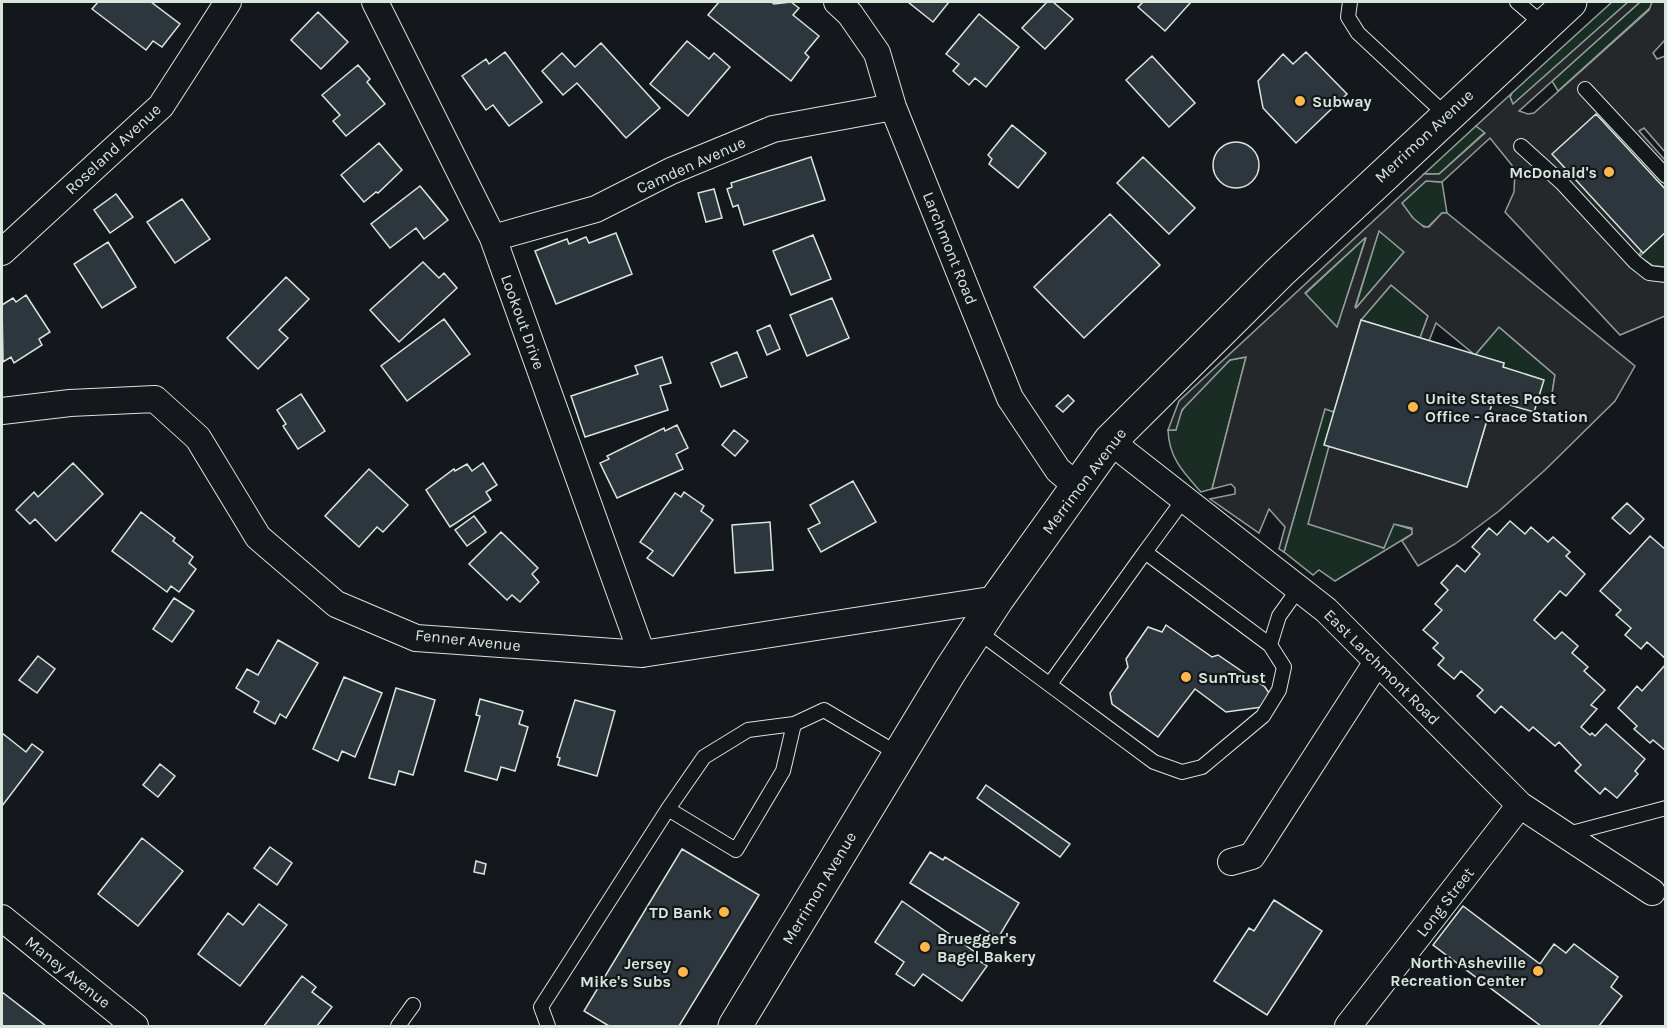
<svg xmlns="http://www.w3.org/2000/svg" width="1667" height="1028" viewBox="0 0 1667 1028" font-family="Karla,sans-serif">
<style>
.green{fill:#1a2d24;stroke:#939e99;stroke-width:1.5}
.parking{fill:#24282b;stroke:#939e99;stroke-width:1.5;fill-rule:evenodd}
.building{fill:#2c363c;stroke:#d8e6dc;stroke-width:1.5}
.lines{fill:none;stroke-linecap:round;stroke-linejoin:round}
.lane-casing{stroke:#d8e6dc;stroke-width:16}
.street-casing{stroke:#d8e6dc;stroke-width:28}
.primary-casing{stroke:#d8e6dc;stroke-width:35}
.lane{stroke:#14181c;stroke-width:14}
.street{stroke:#14181c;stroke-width:26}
.primary{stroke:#14181c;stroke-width:33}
.poi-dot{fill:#ffb74d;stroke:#14181c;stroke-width:2}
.labels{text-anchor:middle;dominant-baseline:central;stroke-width:4.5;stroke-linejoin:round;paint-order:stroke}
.poi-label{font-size:16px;font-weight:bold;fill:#d8e6dc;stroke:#14181c;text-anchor:start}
.street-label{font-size:16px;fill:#d8e6dc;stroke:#14181c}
</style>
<rect width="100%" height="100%" fill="#14181c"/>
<!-- green -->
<path class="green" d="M1612,2H1628L1513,105L1510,97L1512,93Z
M1640,2H1652V6L1558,91L1552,81Z
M1476,126L1485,132L1439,174H1424Z
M1426,181L1442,182L1447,213H1442L1428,227C1417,226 1407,213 1402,203Z
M1379,230L1404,252L1355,309Z
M1665,232V267L1653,266L1639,257Z
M1366,237L1337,328L1305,294Z
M1391,285L1428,316L1420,338L1361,320Z
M1499,327L1555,375L1551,400L1547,403L1537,402L1503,367L1504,363L1475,355Z
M1246,357L1212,489L1201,492C1183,472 1169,458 1168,430H1176L1178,417L1188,401L1230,360Z
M1325,408L1334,412L1329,446L1383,548L1394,524L1414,530L1412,534L1335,581L1319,570L1313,575L1284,552Z"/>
<!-- parking -->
<path class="parking" d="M1628,2H1640L1519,111L1528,114L1534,113L1649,10L1652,2H1665V40L1653,53L1657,59L1665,56V152L1644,128L1639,131L1665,160V190L1639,256L1653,266L1665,267V316L1620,335L1505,212L1514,192L1515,169L1490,138L1442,182L1426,181L1402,203L1413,218L1424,227H1429L1442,213H1447L1635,366L1615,401L1545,470L1499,511L1455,544L1418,566L1402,541L1412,534V528L1394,524L1384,548L1308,524L1329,446L1467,487L1493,400L1547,403L1551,400L1555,375L1499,327L1475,355L1436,323L1429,341L1420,338L1428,316L1391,285L1361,320L1334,412L1325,409L1284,552L1279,549L1285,527L1269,509L1259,533L1210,499L1235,494V488L1231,484L1212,489L1246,357L1230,360L1182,410L1176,430H1168L1179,401L1424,174H1439L1485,133L1476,126L1512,93L1510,97L1513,104ZM1379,231L1404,252L1356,308L1355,307ZM1365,238H1366L1337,327L1305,293Z"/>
<!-- building -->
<path class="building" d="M98,2H151L180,24L162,47L153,41L146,50L92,9Z
M719,2H771L774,4L791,2L799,8L793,15L819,36L805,53L809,57L791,81L708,15Z
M908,2H949L933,22Z
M1047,2H1053L1073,19L1045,49L1022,28Z
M1143,2H1191L1165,31L1138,7Z
M318,12L348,42L321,69L291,40Z
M979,14L1019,47L986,87L975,78L969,85L953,71L959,64L946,54Z
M687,41L709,59L714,53L730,67L688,116L650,84Z
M601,43L660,108L626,138L577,83L563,95L542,71L562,53L575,67Z
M505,52L542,102L509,126L493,105L486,110L462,76L486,59L489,64Z
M1306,52L1347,94L1296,143L1263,108L1258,81L1283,54L1293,64Z
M1152,56L1195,103L1169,127L1126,80Z
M358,65L370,79L367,82L385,104L346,136L333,121L340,115L322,95Z
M1596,114L1666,190V232L1643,253L1552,154Z
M1012,125L1046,153L1018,188L989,164L992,159L988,155Z
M1213 165a23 23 0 1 1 46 0a23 23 0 1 1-46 0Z
M379,143L402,170L378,193L376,192L364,202L341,175Z
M811,157L825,200L744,225L738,205L733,207L727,189L732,187L731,183Z
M1143,157L1195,208L1169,234L1117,183Z
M420,186L448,220L424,239L416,228L390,248L371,224Z
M714,189L722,218L706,222L698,193Z
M116,194L133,217L110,233L94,210Z
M182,199L210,239L175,263L147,222Z
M1110,214L1160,265L1084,338L1034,287Z
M616,233L632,274L556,304L535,251L567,239L569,244L586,237L589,243Z
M813,235L831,279L791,295L773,251Z
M108,242L136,287L102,308L74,264Z
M423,262L439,278L444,273L457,288L399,342L370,310Z
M286,277L309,299L279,330L288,338L258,369L227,338Z
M26,295L50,332L39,339L42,345L14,363L11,357L3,362L2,305L13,298L16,302Z
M832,298L849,338L807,356L790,315Z
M444,319L470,354L407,401L381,366Z
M1361,320L1504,363L1503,367L1544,380L1534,412L1493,400L1467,487L1324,445Z
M770,325L780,349L767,355L757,331Z
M737,352L747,377L721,387L711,363Z
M662,357L671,383L660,386L668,410L585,437L571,396L638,374L635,366Z
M301,394L325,431L298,449L283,426L286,424L277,410Z
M1068,395L1074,401L1063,412L1056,406Z
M677,425L688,448L676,454L683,469L617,498L600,463L609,459L607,456L664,428L665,431Z
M734,430L748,441L735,456L722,445Z
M73,463L103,494L56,541L35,519L30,524L16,510L34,492L38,497Z
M483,463L497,485L486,492L491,500L450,527L426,490L454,469L455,471L467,464L472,471Z
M369,469L408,505L383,532L377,527L359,547L325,516Z
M853,481L876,522L821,552L808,529L820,523L810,505Z
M684,492L704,506L701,511L713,520L673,576L647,558L653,551L640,542L675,493L681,497Z
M1627,503L1644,519L1630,534L1612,518Z
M141,512L175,538L173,541L193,557L189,563L196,569L179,592L171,586L167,592L112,551Z
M474,516L486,532L467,546L455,530Z
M1510,521L1525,534L1531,527L1548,542L1553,537L1570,552L1566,556L1585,574L1566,596L1560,591L1534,620L1555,639L1562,632L1578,646L1572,653L1588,667L1584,671L1605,690L1591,705L1597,709L1581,727L1590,735L1592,733L1595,736L1606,724L1645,759L1635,771L1638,774L1617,798L1605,788L1600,794L1575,771L1581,765L1559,742L1555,746L1533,727L1529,731L1501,706L1495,713L1477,696L1483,690L1461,671L1454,679L1438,665L1444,658L1433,648L1438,643L1423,630L1442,610L1435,604L1448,590L1441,583L1457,565L1465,572L1480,554L1472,547L1489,528L1497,535Z
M770,522L773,570L735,573L732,525Z
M501,532L538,568L532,574L539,582L520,602L512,595L507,600L469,564Z
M1650,536L1666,550V659L1647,642L1641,649L1625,635L1631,628L1616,615L1621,610L1600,591Z
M174,598L194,611L172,642L153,629Z
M1166,625L1212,657L1218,655L1265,687L1269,693L1267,701L1262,707L1226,712L1195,689L1158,737L1112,704L1110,693L1128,667L1126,659L1148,627L1162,632Z
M278,640L318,663L286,718L280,714L275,724L254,712L259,702L236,688L247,669L258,675Z
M38,656L55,669L37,693L19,680Z
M1666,664V751L1653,740L1650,743L1634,729L1637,726L1618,708L1637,686L1642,691Z
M344,677L382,693L355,757L342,751L338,761L313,749Z
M396,688L435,700L413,775L399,771L395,785L369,778Z
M480,699L523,711L519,724L528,727L515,771L501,767L497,780L465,771L480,716L476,715Z
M575,700L615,711L597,776L558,765L560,758L557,757Z
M2,733L26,752L32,744L43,752L2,806Z
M160,764L175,776L158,797L143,785Z
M986,785L1070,844L1060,857L977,798Z
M142,838L183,871L138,926L98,894Z
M270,847L292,863L277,885L254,868Z
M682,849L759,895L679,1026H609L584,1011Z
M930,852L943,860L945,857L1019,903L998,938L910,883Z
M476,861L486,864L484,874L474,872Z
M1274,900L1322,931L1267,1015L1214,981L1249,928L1254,931Z
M902,901L975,952L972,956L987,966L962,1001L923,974L914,986L896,974L904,962L875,942Z
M259,904L287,925L240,986L198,954L228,913L243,925Z
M1463,906L1540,964L1554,944L1566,953L1574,944L1618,977L1611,987L1622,996L1599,1026H1541L1433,945Z
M302,976L316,987L312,992L332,1007L317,1026H264Z
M2,992L46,1026H2Z"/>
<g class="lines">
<defs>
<path id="lane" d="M1350,2L1348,17L1358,33L1446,115
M1517,2L1544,25
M1585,89L1666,176
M1521,146L1562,183L1635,262L1649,273L1666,275
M1145,552L1184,499
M976,630L1154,762L1182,772L1202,767L1263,716L1279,690L1284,667L1270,645L1279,616L1299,588
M1050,684L1145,552L1270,645
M794,724L783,771L736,850L668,809L704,757L748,730L794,724L824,710L900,755
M1564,835L1666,808
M398,1026L413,1005
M548,1026L541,1007L668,809"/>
<path id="street" d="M375,2L493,238L642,654
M837,2L850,14L877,53L893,107L1010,398L1058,470L1078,487
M493,238L596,209L671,171L773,129L893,107
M2,252L161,106L228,2
M2,411L70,403L155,399L198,438L258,537L336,604L416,638L642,654L997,599
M1110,441L1326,610L1520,805L1652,892
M1231,862L1252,856L1377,662
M2,918L135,1026
M1348,1026L1520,805"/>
<path id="primary" d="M735,1026L950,671L997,599L1110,441L1280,272L1570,2"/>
</defs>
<!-- lane casing -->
<use href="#lane" class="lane-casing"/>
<!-- street casing -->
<use href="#street" class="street-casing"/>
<!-- primary casing -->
<use href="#primary" class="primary-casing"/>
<!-- lane -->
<use href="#lane" class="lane"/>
<!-- street -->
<use href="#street" class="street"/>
<!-- primary -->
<use href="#primary" class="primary"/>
</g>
<!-- markers -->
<g class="poi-dot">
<circle cx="1300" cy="101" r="6"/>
<circle cx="1609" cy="172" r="6"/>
<circle cx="1413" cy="407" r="6"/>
<circle cx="1186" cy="677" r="6"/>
<circle cx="724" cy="912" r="6"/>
<circle cx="925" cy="947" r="6"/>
<circle cx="1538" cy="971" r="6"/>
<circle cx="683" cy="972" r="6"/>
</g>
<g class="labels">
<!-- poi labels -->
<g class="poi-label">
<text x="1312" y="101">Subway</text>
<text x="1597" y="172" text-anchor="end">McDonald's</text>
<text x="1425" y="398">Unite States Post<tspan x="1425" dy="18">Office - Grace Station</tspan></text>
<text x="1198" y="677">SunTrust</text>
<text x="712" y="912" text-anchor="end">TD Bank</text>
<text x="937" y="938">Bruegger's<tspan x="937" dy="18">Bagel Bakery</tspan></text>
<text x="1526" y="962" text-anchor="end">North Asheville<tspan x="1526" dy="18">Recreation Center</tspan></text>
<text x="671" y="963" text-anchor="end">Jersey<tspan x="671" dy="18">Mike's Subs</tspan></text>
</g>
<!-- street labels -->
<g class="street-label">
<text transform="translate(1424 136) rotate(-43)">Merrimon Avenue</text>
<text transform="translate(113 149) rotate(-43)">Roseland Avenue</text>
<text transform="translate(691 165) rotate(-24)">Camden Avenue</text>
<text transform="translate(950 248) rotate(68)">Larchmont Road</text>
<text transform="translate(523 322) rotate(70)">Lookout Drive</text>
<text transform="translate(1084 481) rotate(-53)">Merrimon Avenue</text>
<text transform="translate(468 640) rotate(6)">Fenner Avenue</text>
<text transform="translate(1382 667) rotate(45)">East Larchmont Road</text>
<text transform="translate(819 888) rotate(-59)">Merrimon Avenue</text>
<text transform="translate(1445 902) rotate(-52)">Long Street</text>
<text transform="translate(68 972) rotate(39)">Maney Avenue</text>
</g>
</g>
<!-- border -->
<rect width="1667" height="1028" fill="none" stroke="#d8e6dc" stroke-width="6"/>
</svg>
